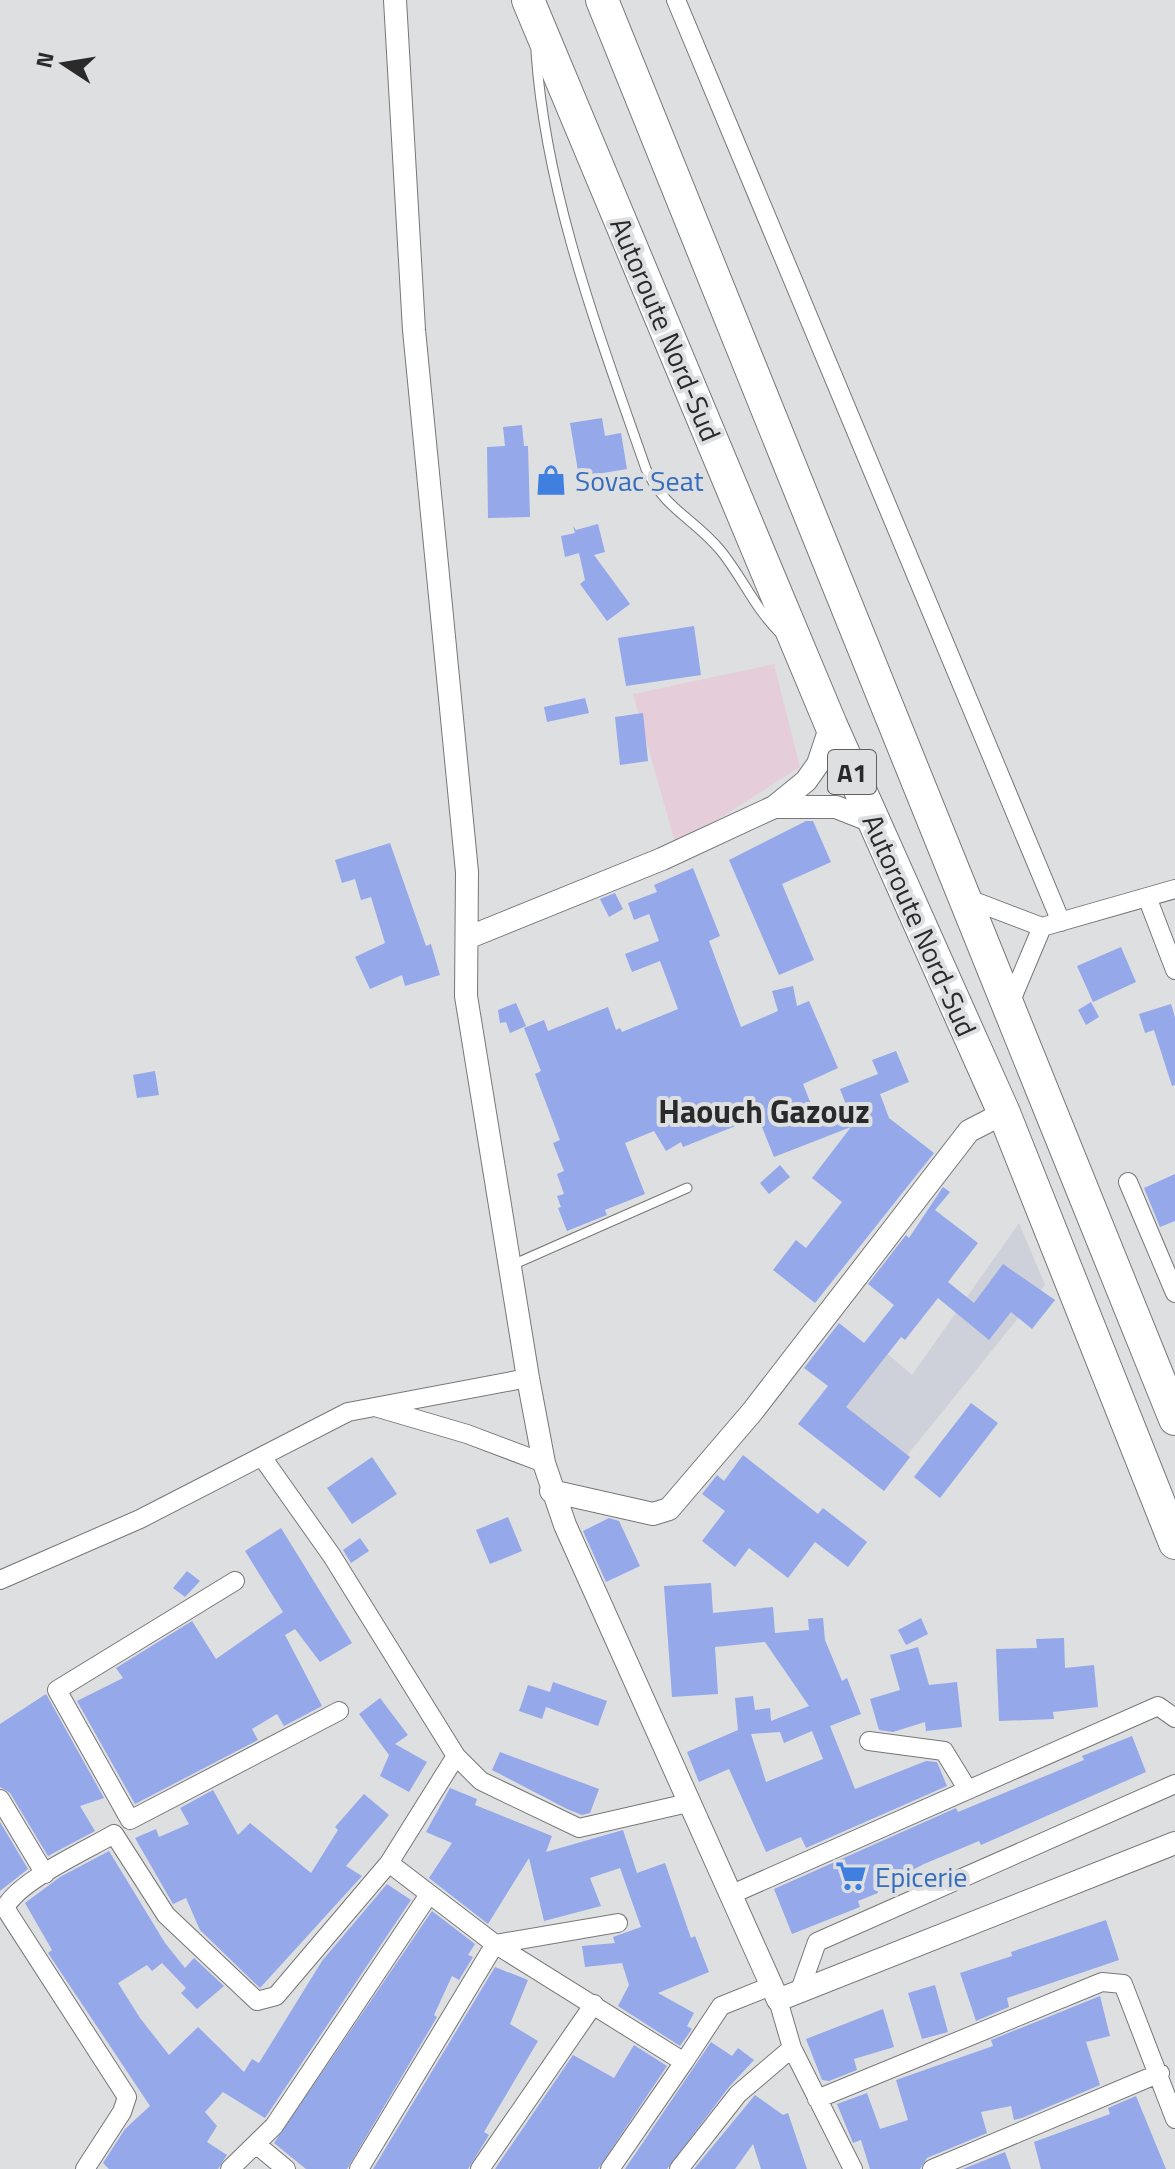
<svg xmlns="http://www.w3.org/2000/svg" width="1175" height="2169" viewBox="0 0 1175 2169" font-family="'Titillium Web',sans-serif">
<style>
.built{fill:#ced1d9}
.industrial{fill:#e5ceda}
.building{fill:#94a8ea;fill-rule:evenodd}
.lines{fill:none;stroke-linecap:round;stroke-linejoin:round}
.service-casing{stroke:#777778;stroke-width:11}
.minor-casing{stroke:#777778;stroke-width:20}
.tertiary-casing{stroke:#777778;stroke-width:24}
.motorway-casing{stroke:#777778;stroke-width:34}
.service{stroke:#fff;stroke-width:9}
.minor{stroke:#fff;stroke-width:18}
.tertiary{stroke:#fff;stroke-width:22}
.motorway{stroke:#fff;stroke-width:32}
.labels{text-anchor:middle;dominant-baseline:central;stroke-width:8;stroke-linejoin:round;paint-order:stroke}
.shield{fill:#dedfe0;stroke:#606061;stroke-width:2}
.shield-label{font-size:26px;font-weight:bold;fill:#2a2a2b}
.street-label{font-size:28px;fill:#2a2a2b;stroke:#dedfe0}
.shop-label{font-size:28px;fill:#366cbe;stroke:#dedfe0;text-anchor:start}
.quarter-label{font-size:32px;font-weight:bold;fill:#2a2a2b;stroke:#dedfe0}
</style>
<rect width="100%" height="100%" fill="#dedfe0"/>
<!-- built -->
<path class="built" d="M1019,1223L1045,1285L905,1458L831,1397L875,1343L912,1375Z"/>
<!-- industrial -->
<path class="industrial" d="M774,664L800,767L676,846L633,694Z"/>
<!-- building -->
<path class="building" d="M602,418L605,436L621,433L627,469L579,477L570,423Z
M522,425L524,446H528L530,517L488,518L487,447L505,446L503,427Z
M598,524L605,552L594,555L630,604L607,621L580,584L585,580L579,553L565,557L561,536L575,533L573,526L576,530Z
M694,626L701,675L626,686L618,638Z
M585,698L589,713L547,722L544,707Z
M643,713L648,761L620,765L615,717Z
M806,821H813L831,862L782,884L814,960L779,975L729,860Z
M390,843L426,946L431,944L440,975L405,986L402,975L370,989L355,957L385,943L371,897L361,900L355,879L342,883L335,860Z
M693,868L720,936L709,941L741,1027L778,1011L772,991L793,986L797,1006L809,1001L838,1068L803,1084L815,1114L845,1102L840,1089L878,1074L872,1060L896,1051L909,1082L880,1094L889,1118L934,1153L815,1303L773,1270L796,1240L806,1248L842,1202L812,1178L851,1127L774,1157L758,1117L683,1147L681,1142L666,1151L654,1131L625,1143L645,1194L605,1210L607,1215L567,1231L558,1208L561,1207L557,1196L564,1194L557,1174L564,1171L553,1143L560,1140L535,1074L541,1071L524,1028L544,1020L548,1031L608,1007L616,1030L620,1028L622,1032L678,1009L660,961L632,972L625,954L659,941L649,914L634,920L628,903L657,892L654,885Z
M615,893L623,909L609,917L600,899Z
M1121,947L1136,982L1093,1002L1077,966Z
M1091,1002L1099,1017L1086,1025L1078,1010Z
M516,1003L526,1026L510,1033L506,1022L500,1023L498,1010Z
M1171,1004L1175,1017V1085L1172,1086L1154,1030L1145,1033L1139,1014Z
M155,1071L159,1095L137,1098L133,1075Z
M780,1165L790,1177L769,1194L760,1183Z
M1175,1174V1221L1160,1227L1144,1188Z
M943,1187L950,1192L935,1210L978,1243L948,1282L974,1303L1003,1264L1055,1300L1032,1329L1011,1312L989,1340L938,1298L905,1340L901,1337L846,1407L910,1457L884,1491L798,1424L828,1386L804,1368L839,1323L864,1343L894,1305L868,1284L906,1235L909,1238Z
M971,1403L998,1423L940,1498L914,1477Z
M743,1455L818,1514L823,1508L867,1542L848,1567L815,1542L788,1578L749,1548L735,1567L702,1541L725,1511L702,1494L717,1475L724,1481Z
M372,1457L397,1494L352,1524L327,1488Z
M508,1517L522,1551L490,1564L476,1530Z
M609,1518L619,1521L640,1566L606,1582L583,1531Z
M281,1528L352,1643L320,1662L295,1629L285,1635L322,1706L284,1726L277,1714L252,1729L258,1740L135,1804L77,1701L123,1678L116,1668L192,1621L216,1659L283,1612L245,1551Z
M360,1538L369,1551L351,1563L343,1550Z
M187,1571L200,1581L185,1597L173,1588Z
M711,1583L713,1613L773,1607L775,1633L809,1630L808,1619L823,1618L825,1640L842,1681L847,1678L861,1714L830,1726L855,1789L926,1761L937,1762L947,1786L806,1848L801,1837L766,1852L729,1769L699,1782L687,1752L738,1730L735,1698L753,1696L755,1710L770,1708L771,1721L809,1706L765,1642L715,1647L718,1694L672,1697L664,1586ZM812,1731L823,1759L766,1782L751,1734L780,1732L784,1743Z
M921,1618L928,1634L906,1645L898,1630Z
M1064,1638L1065,1668L1094,1665L1098,1707L1053,1712L1054,1719L999,1721L996,1649L1037,1648L1036,1639Z
M918,1647L929,1685L957,1682L962,1727L926,1731L925,1722L893,1732L879,1730L870,1699L900,1690L890,1655Z
M553,1682L607,1701L598,1726L546,1707L542,1719L519,1711L528,1685L550,1692Z
M46,1694L104,1798L80,1806L95,1831L48,1856L10,1793L0,1787V1724Z
M380,1698L408,1735L395,1744L427,1762L409,1792L380,1776L389,1755L359,1714Z
M1132,1736L1146,1772L981,1845L979,1841L924,1864L877,1888L878,1893L858,1901L860,1907L792,1934L774,1889L956,1808L958,1812L1084,1760L1082,1756Z
M500,1752L599,1789L590,1813L582,1815L567,1809L492,1770Z
M450,1788L477,1799L475,1805L552,1836L546,1852L623,1830L637,1873L665,1863L691,1938L695,1936L709,1972L658,1993L694,2013L687,2026L692,2029L680,2046L618,2006L629,1985L622,1963L585,1967L582,1946L615,1943L613,1937L641,1927L620,1868L590,1878L601,1906L544,1921L529,1858L488,1924L429,1878L452,1843L426,1832Z
M213,1790L238,1835L250,1823L311,1873L338,1830L335,1827L364,1794L389,1815L346,1866L362,1876L260,1988L200,1930L186,1898L173,1904L135,1838L156,1829L159,1837L189,1824L180,1808Z
M0,1822L28,1869L0,1891Z
M109,1851L165,1943L185,1968L194,1958L224,1986L197,2009L181,1993L186,1988L162,1963L152,1971L147,1965L118,1983L140,2018L169,2055L198,2027L244,2072L252,2059L259,2063L322,1961L387,1884L411,1900L265,2118L223,2092L205,2112L217,2126L207,2142L227,2155L218,2169H109L103,2163L125,2129L150,2106L48,1953L52,1950L25,1903L60,1877Z
M432,1911L475,1944L468,1955L473,1957L459,1980L452,1976L434,2015L437,2017L347,2169H306L274,2143Z
M1106,1920L1119,1960L1007,1998L1009,2007L976,2021L960,1973L1012,1956L1011,1952Z
M495,1967L528,1980L510,2024L538,2041L484,2132L489,2135L468,2169H373Z
M935,1985L948,2032L922,2039L908,1993Z
M1100,1996L1110,2036L1086,2042L1100,2085L1022,2118L1014,2120L1011,2106L981,2112L987,2133L927,2158L920,2169H870L861,2140L853,2143L837,2104L867,2093L880,2129L908,2120L896,2080L993,2046L991,2040Z
M883,2009L894,2047L854,2059L857,2070L829,2081L822,2080L806,2039Z
M711,2042L732,2056L738,2048L754,2060L729,2087L667,2169H625Z
M634,2045L667,2066L598,2169H495L573,2055L614,2078Z
M755,2095L783,2115L788,2113L807,2169H761L753,2144L735,2169H694Z
M1136,2096L1166,2169H1041L1034,2142L1110,2114L1108,2108Z
M1005,2152L1011,2169H963L995,2156Z"/>
<g class="lines">
<defs>
<path id="service" d="M536,52C546,196 599,334 646,469C664,509 695,519 721,551C742,577 755,608 779,632
M510,1266L687,1188"/>
<path id="minor" d="M676,0L1061,922
M1147,897L1175,970
M966,898L1042,927L1175,889
M1010,1003L1042,927
M1128,1182L1175,1293
M375,1407L467,1434L544,1463
M262,1457L332,1556L456,1756L481,1781L579,1828L688,1803
M0,1580L140,1519L348,1412L528,1378
M235,1581L57,1690L130,1820L339,1711
M869,1741L944,1751L968,1790
M0,1799L45,1874
M389,1863L456,1756
M730,1895L1158,1706L1175,1718
M800,1990L817,1942L1175,1784
M778,2000L792,2048L853,2169
M684,2062L721,2006L771,1986
M817,2099L1102,1982L1123,1984L1175,2119
M257,2145L286,2169
M85,2169L122,2112L127,2097L5,1908C18,1881 87,1850 114,1834L166,1915L257,2001L276,1996L389,1863L495,1944L684,2062L610,2169
M230,2169L274,2126L428,1896
M359,2169L495,1944L618,1923
M480,2169L594,2004
M679,2169L738,2094L792,2048
M932,2169L1160,2073"/>
<path id="tertiary" d="M395,0L414,330L467,872L466,996L528,1378L544,1463L565,1525L778,2000L1175,1843
M775,807H836L874,822
M467,938L662,859L774,807L806,781L818,764L831,725
M551,1491L653,1514L669,1509L752,1412L969,1131L1004,1113"/>
<path id="motorway" d="M528,0L831,725L1004,1113L1175,1543
M602,0L1175,1419"/>
</defs>
<!-- service casing -->
<use href="#service" class="service-casing"/>
<!-- minor casing -->
<use href="#minor" class="minor-casing"/>
<!-- tertiary casing -->
<use href="#tertiary" class="tertiary-casing"/>
<!-- motorway casing -->
<use href="#motorway" class="motorway-casing"/>
<!-- service -->
<use href="#service" class="service"/>
<!-- minor -->
<use href="#minor" class="minor"/>
<!-- tertiary -->
<use href="#tertiary" class="tertiary"/>
<!-- motorway -->
<use href="#motorway" class="motorway"/>
</g>
<!-- icons -->
<defs>
<symbol id="shop-bare" viewBox="-9 -9 18 18"><path d="M-5-2.5h2.3a2.7 3.5 0 0 1 5.4 0H5L5.5 6h-11ZM-1.5-2.5h3a1.5 2.3 0 0 0-3 0Z" fill="#3f7fe0" stroke="#dedfe0" stroke-width="2.5" paint-order="stroke"/></symbol>
<symbol id="supermarket-bare" viewBox="-9 -9 18 18"><path d="M-6-5.5h2.5l.6 2H6L4.5 2H-2.5L-4.4-4H-6ZM-1.5 3.2a1.3 1.3 0 1 0 .1 0ZM3 3.2a1.3 1.3 0 1 0 .1 0Z" fill="#3f7fe0" stroke="#dedfe0" stroke-width="2.5" paint-order="stroke"/></symbol>
</defs>
<g fill-rule="evenodd">
<use href="#shop-bare" x="529" y="458" width="44" height="44"/>
<use href="#supermarket-bare" x="829" y="1854" width="44" height="44"/>
</g>
<g class="labels">
<!-- shield labels -->
<rect class="shield" x="828" y="750" width="48" height="44" rx="6"/>
<g class="shield-label">
<text x="852" y="772">A1</text>
</g>
<!-- street labels -->
<g class="street-label">
<text transform="translate(666 329) rotate(67)">Autoroute Nord-Sud</text>
<text transform="translate(920 925) rotate(66)">Autoroute Nord-Sud</text>
</g>
<!-- shop labels -->
<g class="shop-label">
<text x="575" y="480">Sovac Seat</text>
<text x="875" y="1876">Epicerie</text>
</g>
<!-- quarter labels -->
<g class="quarter-label">
<text x="764" y="1111">Haouch Gazouz</text>
</g>
</g>
<!-- north arrow -->
<g transform="translate(64 64) rotate(282)" stroke="#dedfe0" stroke-width="6" paint-order="stroke">
<path d="M0-6L14 30L0 20L-14 30Z" fill="#2a2a2b"/>
<text y="-12" font-size="22" font-weight="bold" text-anchor="middle" fill="#2a2a2b">N</text>
</g>
</svg>
